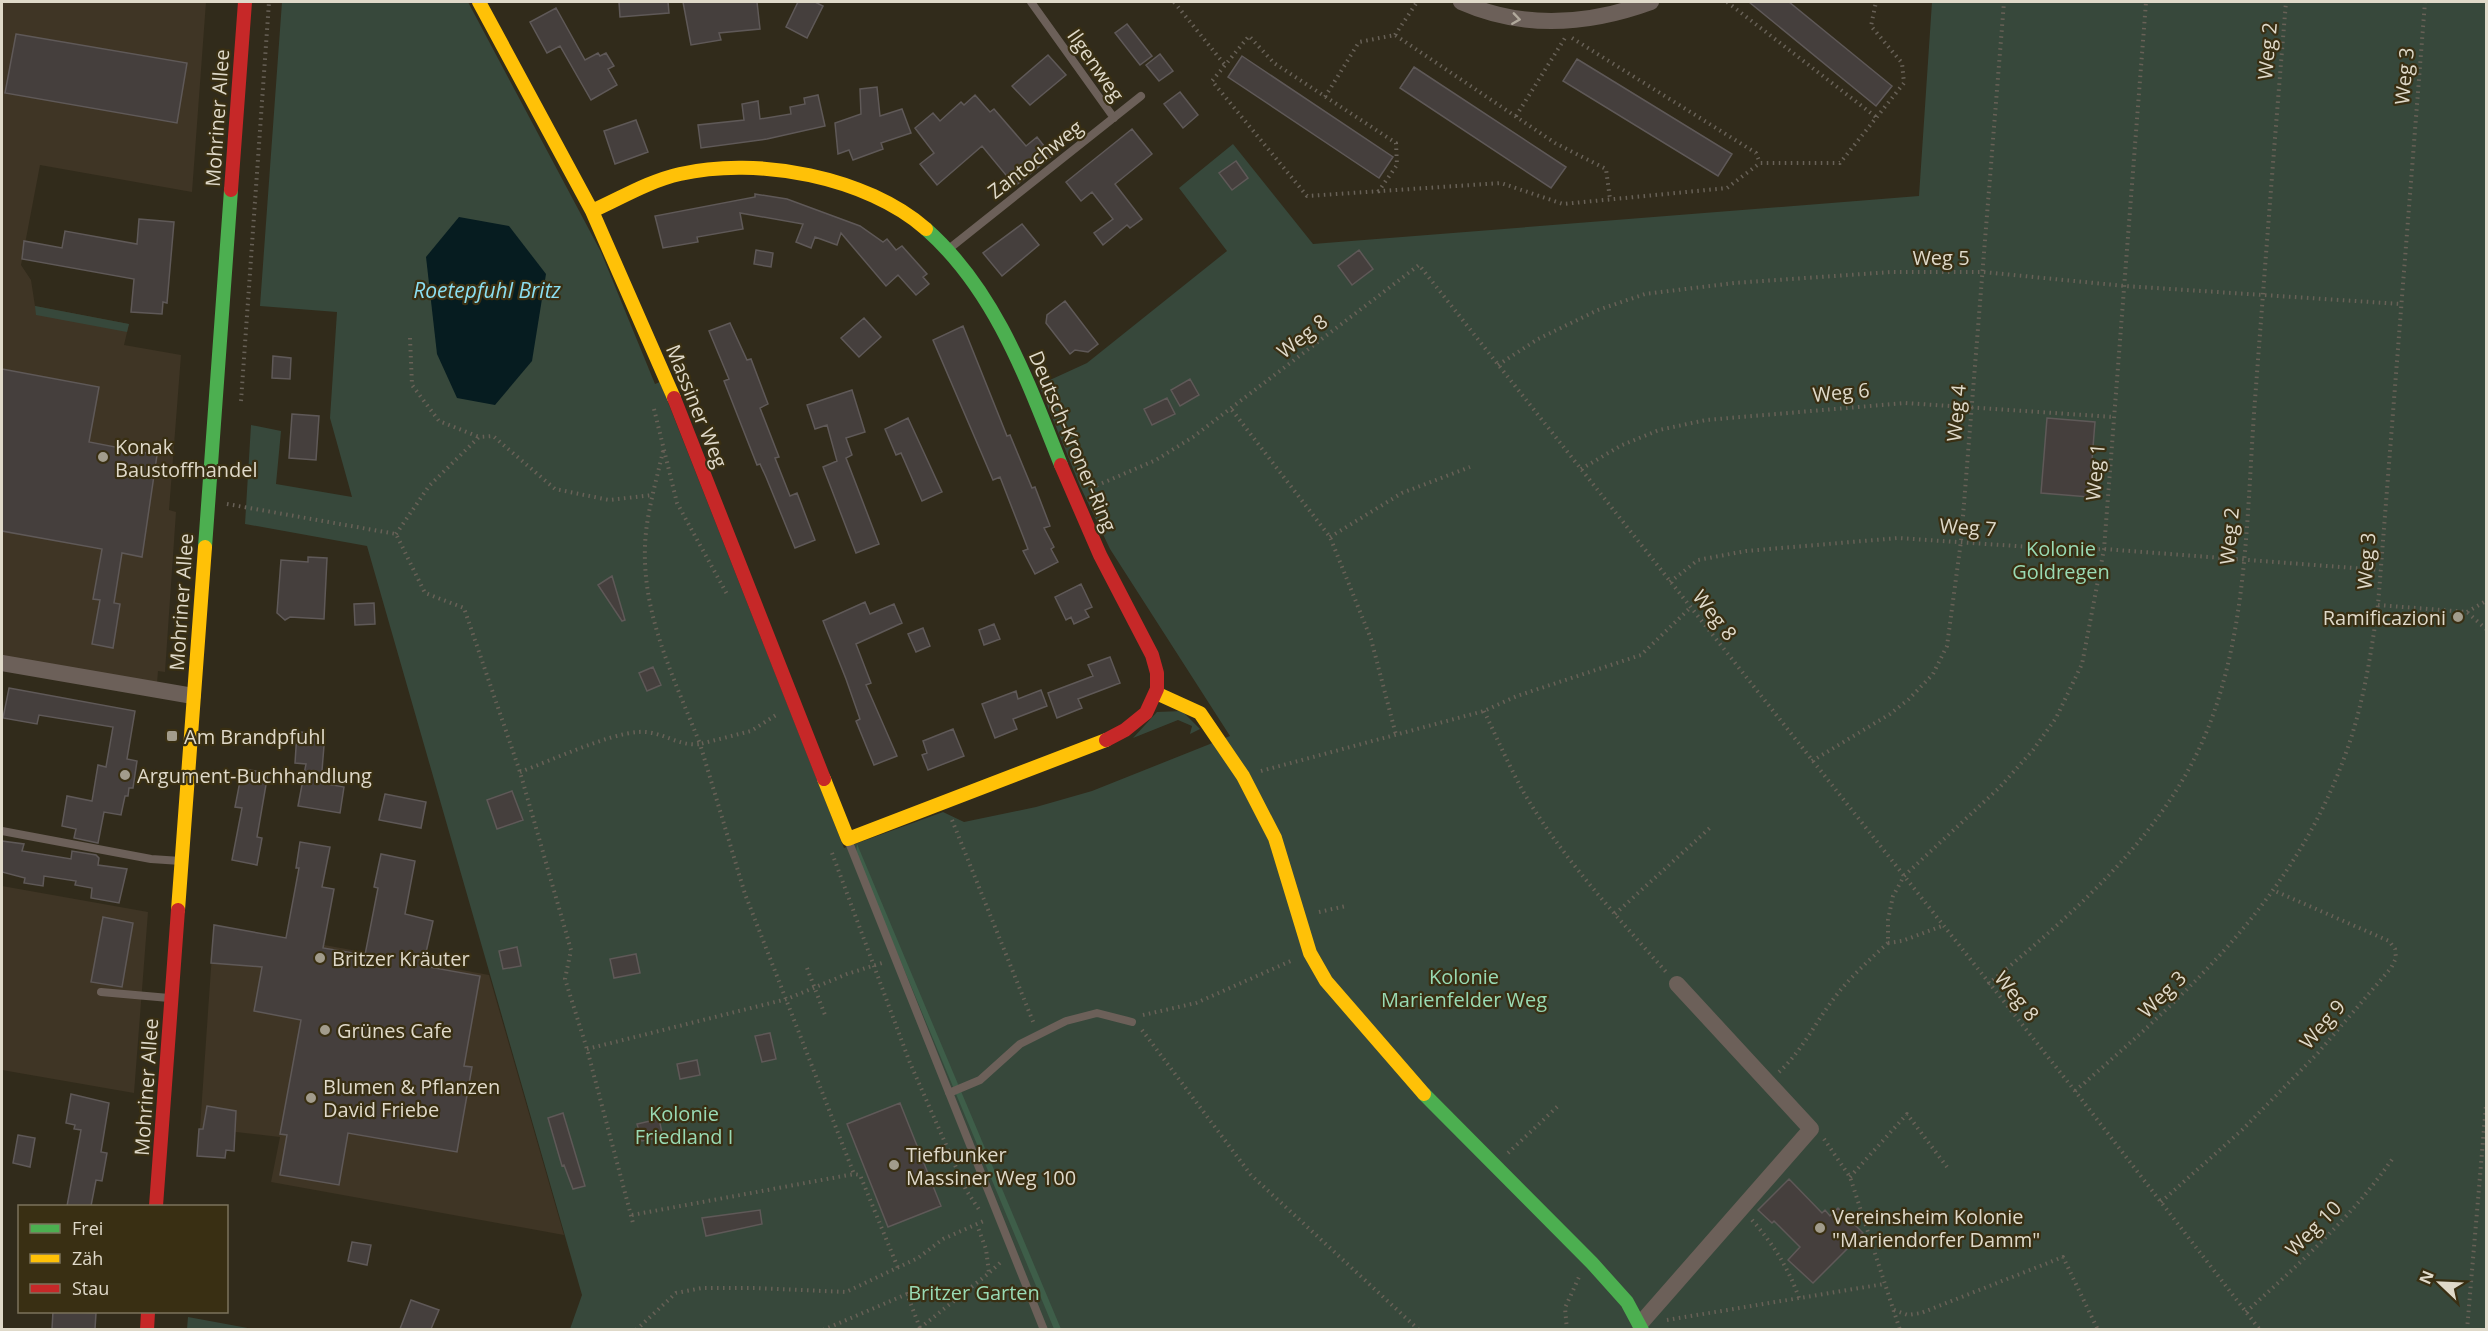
<svg xmlns="http://www.w3.org/2000/svg" width="2488" height="1331" viewBox="0 0 2488 1331" font-family="'Open Sans',sans-serif">
<style>
.commercial{fill:#3f3525}
.green{fill:#37483b}
.forest{fill:#3e5e49}
.water{fill:#061c20}
.building{fill:#453f3d;stroke:#5f5958;stroke-width:1.5}
.lines{fill:none;stroke-linecap:round;stroke-linejoin:round}
.path{stroke:#686157;stroke-width:4;stroke-dasharray:1.5 4.5;stroke-linecap:butt}
.lane{stroke:#6c6059;stroke-width:8}
.street{stroke:#6c6059;stroke-width:16}
.fast{stroke:#4caf50;stroke-width:14}
.slow{stroke:#ffc107;stroke-width:14}
.jam{stroke:#c62828;stroke-width:14}
.oneway{stroke:#b1a99c}
.poi-dot{fill:#a29c8c;stroke:#392f13;stroke-width:2}
.labels{text-anchor:middle;dominant-baseline:central;stroke-width:4.5;stroke-linejoin:round;paint-order:stroke}
.street-label{font-size:20px;fill:#dfd9c9;stroke:#392f13}
.poi-label{font-size:20px;fill:#dfd9c9;stroke:#392f13;text-anchor:start}
.park-label{font-size:20px;fill:#99dab4;stroke:#392f13}
.water-label{font-size:21px;font-style:italic;fill:#8bdef1;stroke:#392f13}
</style>
<rect width="100%" height="100%" fill="#312b1b"/>
<!-- commercial -->
<path class="commercial" d="M2,2H206L192,192L40,165L21,265L31,280L35,306L129,324L124,345L181,355L169,510L176,512L165,672L158,671L157,684L2,656Z
M2,886L148,912L134,1093L2,1070Z
M214,925L489,975L564,1235L271,1182L280,1137L200,1128Z"/>
<!-- green -->
<path class="green" d="M282,2H468L601,252L655,384L660,382L844,848L943,812L964,822L1036,807L1092,791L1230,736L1110,549L1080,486L1039,385L1087,363L1227,251L1179,188L1233,144L1313,244L1919,196L1932,2H2486V1329H570L582,1295L367,546L245,524L251,425L281,431L276,484L352,497L330,418L337,312L260,306Z
M35,306L129,324L127,332L36,315Z
M1182,711L1200,729L1190,734L1192,726L1178,720L1133,738L1157,712Z
M188,1317L253,1329H187Z"/>
<!-- forest -->
<path class="forest" d="M857,844L1061,1329H1054L856,854Z"/>
<!-- water -->
<path class="water" d="M459,217L509,226L546,274L532,361L495,405L457,398L437,354L426,257Z"/>
<!-- building -->
<path class="building" d="M619,2H668L669,13L620,17Z
M683,2H757L760,29L719,33L721,40L691,45Z
M798,2H815L823,6L807,38L786,27Z
M1749,2H1789L1892,86L1876,106Z
M556,8L585,60L598,53L600,56L606,53L614,66L608,69L617,85L591,100L560,46L547,53L530,22Z
M1127,24L1152,56L1140,65L1115,33Z
M16,34L187,63L177,123L5,93Z
M1160,54L1173,71L1159,81L1146,65Z
M1048,55L1066,75L1030,105L1012,86Z
M1242,56L1393,157L1379,178L1228,77Z
M1577,59L1732,154L1718,176L1563,81Z
M1414,67L1566,167L1551,188L1400,88Z
M877,87L880,116L902,109L911,133L881,143L883,149L853,160L849,150L838,154L835,123L861,114L860,89Z
M1180,92L1198,115L1183,128L1164,104Z
M818,95L825,126L767,139L701,148L698,125L744,120L742,104L758,101L760,119L791,114L790,107L805,104L804,98Z
M975,95L990,112L994,109L1026,146L1037,137L1052,156L1015,186L982,146L937,185L920,164L934,153L915,128L933,113L940,121L961,102L964,105Z
M636,120L648,152L615,164L604,131Z
M1132,129L1152,154L1115,184L1142,219L1130,228L1127,225L1103,245L1094,233L1113,219L1092,192L1081,201L1066,182Z
M1236,161L1248,178L1232,190L1219,173Z
M755,194L787,199L860,226L883,242L887,239L896,250L902,246L927,274L923,277L929,284L916,295L898,275L886,286L841,233L837,245L815,237L811,248L796,242L803,224L740,213L743,229L697,237L698,242L663,248L655,216L755,197Z
M139,219L174,222L167,303L163,302L162,314L131,312L134,279L22,259L24,241L62,248L65,231L137,244Z
M1022,224L1039,245L1002,276L983,253Z
M756,250L773,253L771,267L754,264Z
M1359,250L1373,269L1352,285L1338,266Z
M1065,301L1098,344L1088,352L1075,350L1070,354L1046,323L1047,315Z
M864,318L881,337L859,357L841,338Z
M730,323L747,360L751,359L768,404L760,408L779,457L775,458L790,496L797,493L815,540L795,548L766,477L760,464L757,465L724,381L729,379L709,331Z
M963,326L1007,436L1010,435L1032,488L1035,487L1050,526L1044,528L1054,547L1051,549L1058,562L1035,574L1023,551L1028,549L1000,477L993,480L933,340Z
M273,356L291,358L290,379L272,378Z
M2,369L99,387L89,442L157,455L142,557L122,553L114,603L120,604L113,648L92,644L100,600L93,599L102,549L2,531Z
M1190,379L1199,395L1180,406L1171,390Z
M852,390L865,432L846,438L852,455L846,458L879,544L856,553L823,467L837,461L827,425L815,429L807,405Z
M1167,398L1175,414L1152,425L1144,409Z
M292,414L319,416L316,460L289,458Z
M908,418L942,492L922,501L901,453L896,455L885,429Z
M2047,418L2095,422L2089,497L2041,493Z
M308,557L327,558L324,619L290,617L285,620L277,613L281,560L308,562Z
M612,576L625,620L622,621L598,585Z
M1081,584L1092,607L1085,610L1089,617L1074,624L1071,617L1066,620L1055,597Z
M865,602L870,614L894,604L902,623L856,644L871,683L866,685L897,756L874,765L856,721L860,719L846,679L823,621Z
M374,603L375,624L355,625L354,604Z
M994,624L1000,639L984,645L979,630Z
M923,628L930,646L916,652L908,634Z
M1110,657L1120,683L1078,699L1082,708L1057,718L1048,693L1093,676L1088,665Z
M653,667L661,685L647,691L639,673Z
M9,688L135,711L127,759L137,761L133,788H129L128,796H125L121,815L104,812L98,843L74,838L76,829L62,826L67,796L92,801L98,765L106,767L113,727L39,715L37,724L3,718Z
M1041,690L1047,706L1013,719L1017,729L995,738L982,704L1016,691L1018,699Z
M953,729L964,756L928,770L922,755L927,753L923,741Z
M297,732L325,733L321,783L344,787L340,813L298,806L306,764L295,763Z
M249,770L268,773L257,837L262,838L257,865L232,860L242,808L235,807L240,781L247,782Z
M512,791L523,820L497,829L487,800Z
M385,794L426,802L421,828L379,820Z
M2,841L24,844L22,851L71,859L72,851L96,855L99,858L98,865L127,869L119,903L91,898L92,888L75,885L76,881L44,876L43,886L24,883L25,878L2,872Z
M300,842L330,847L322,887L334,889L323,948L365,955L378,888L374,887L381,854L415,861L405,914L433,921L423,966L480,976L464,1066L472,1067L457,1152L348,1133L339,1185L280,1175L287,1135L280,1134L301,1020L254,1011L262,967L211,963L214,925L286,938L299,868H296Z
M103,917L133,923L122,987L91,982Z
M517,947L521,966L503,969L499,951Z
M636,954L640,973L614,978L610,959Z
M770,1033L776,1059L762,1062L755,1036Z
M697,1060L700,1075L680,1079L677,1064Z
M71,1094L109,1103L101,1152L107,1153L102,1181L96,1180L91,1206H67L81,1130L74,1129L75,1125L66,1123Z
M900,1103L941,1206L888,1227L847,1124Z
M207,1106L236,1111L234,1151L226,1150L225,1158L197,1156L199,1129H203Z
M563,1113L585,1186L573,1189L564,1165L562,1166L548,1118Z
M659,1119L663,1137L642,1141L637,1124Z
M18,1135L35,1138L30,1167L13,1163Z
M1789,1179L1822,1213L1825,1210L1830,1216L1838,1208L1863,1233L1813,1283L1788,1260L1800,1247L1774,1221L1772,1223L1758,1210Z
M760,1210L762,1224L706,1236L702,1218Z
M352,1242L371,1245L367,1265L348,1261Z
M411,1300L439,1310L431,1329H400Z
M53,1311L96,1313L95,1329H52Z"/>
<g class="lines">
<!-- path -->
<path class="path" d="M1174,2L1225,65
M1727,2L1876,117
M1395,35L1417,2
M1572,38L1756,153L1760,163
M1325,97L1359,42L1395,35L1555,143L1606,169L1610,199
M1516,116L1565,38
M1378,192L1397,165L1396,143L1274,63L1249,36L1212,81L1307,196L1501,183L1563,204L1727,188L1760,163H1840L1904,83L1902,63L1871,26L1876,2
M410,338L412,385L439,421L479,437
M1498,365L1538,339L1598,310L1645,294L1734,283L1891,272H1983L2125,286L2401,304
M241,401L269,2
M654,409L677,503L728,596
M1232,410L1330,537L1371,639L1396,735
M663,451C657,478 649,505 646,532C638,608 673,675 700,744L751,731L776,715
M1581,469L1622,445L1659,430L1706,420L1905,403L2114,417
M1091,488L1156,460L1193,437L1419,265L2075,1091L2260,1330
M227,504L396,534L425,593L464,608L520,772L571,950L565,979L587,1049L633,1223
M396,534L429,486L479,437L493,436L555,489L609,500L653,495
M1330,537L1402,493L1470,467
M1670,582L1698,560L1746,551L1898,538L2075,550L2104,549L2380,570
M2378,605L2467,612L2486,629
M2467,612L2486,601
M1484,711C1497,738 1509,766 1524,793C1563,859 1616,915 1666,972
M1812,761L1890,714L1909,699L1933,674L1947,646L1961,541L2004,2
M1261,771L1484,711L1517,696L1641,655L1690,608
M520,772C550,761 608,734 638,732C661,730 678,747 700,744L745,894L854,1174
M952,820L1034,1024
M832,853L910,1063L966,1190L980,1211
M1319,912L1346,906
M1615,914L1712,826
M1888,943L1902,941L1942,926
M807,968L825,1015
M1988,984C2066,920 2155,843 2199,749C2249,642 2246,516 2255,400C2265,267 2275,134 2286,2
M1143,1015L1196,1003L1293,960
M1142,1030L1251,1175L1419,1330
M587,1049L787,999L847,974L885,962
M1779,1072C1801,1052 1814,1025 1832,1001C1848,979 1868,961 1888,943V920L1893,896L1904,876L1999,788L2033,750L2056,718L2082,664L2104,549L2146,2
M2075,1091C2189,993 2298,894 2348,747C2364,701 2371,653 2378,605L2425,2
M1824,1139L1850,1177L1900,1330
M1508,1153L1558,1106
M1850,1177L1907,1114L1947,1167
M2161,1202L2242,1130L2317,1054L2391,968L2396,958L2395,949L2389,941L2275,891
M632,1215L854,1174L860,1175L898,1268
M1752,1220C1773,1244 1788,1267 1799,1298
M990,1272L1002,1261
M1894,1310L1908,1315L1921,1313L2063,1257L2098,1330
M2246,1312C2300,1263 2352,1217 2393,1158
M1667,1320L1884,1284
M920,1328L989,1273L986,1249L977,1225
M636,1330L676,1293L702,1288H755L846,1292L918,1258L943,1239L986,1220
M823,1330L907,1294L920,1328
M1567,1330L1565,1308L1579,1277
M2467,1330L2486,1105"/>
<!-- lane -->
<path class="lane" d="M1031,2L1114,118
M950,248L1141,96
M2,831L151,859L181,861
M848,840L1044,1330
M101,992L169,998
M949,1093L980,1080L1020,1044L1066,1021L1097,1013L1132,1022"/>
<!-- street -->
<path class="street" d="M1461,2C1524,30 1588,25 1651,2
M2,663L193,696
M1640,1324L1811,1129L1677,984"/>
<!-- fast -->
<path class="fast" d="M926,229C996,291 1027,380 1061,465
M205,547L231,190
M1424,1094L1592,1263L1627,1302L1642,1330"/>
<!-- slow -->
<path class="slow" d="M479,2L592,211L674,398
M592,211C621,198 649,181 680,174C757,156 867,177 926,229
M1156,693L1200,713L1243,776L1275,838L1310,953L1326,981L1424,1094
M824,779L848,839L1106,740
M178,910L205,547"/>
<!-- jam -->
<path class="jam" d="M231,190L245,2
M674,398L824,779
M1061,465L1100,555L1152,655L1157,673V689L1146,713L1125,730L1106,740
M156,1206L178,910
M147,1330L148,1312"/>
</g>
<!-- one-way arrows -->
<defs><path id="oneway-chevron" d="M-2-3.5L2.5 0L-2 3.5" fill="none" stroke-width="1.6" stroke-linecap="round" stroke-linejoin="round" transform="scale(1.5)"/></defs>
<use class="oneway" href="#oneway-chevron" transform="translate(1516 19) rotate(8)"/>
<!-- markers -->
<g class="poi-dot">
<circle cx="103" cy="457" r="6"/>
<circle cx="2458" cy="617" r="6"/>
<rect x="166" y="730" width="12" height="12" rx="3"/>
<circle cx="125" cy="775" r="6"/>
<circle cx="320" cy="958" r="6"/>
<circle cx="325" cy="1030" r="6"/>
<circle cx="311" cy="1098" r="6"/>
<circle cx="894" cy="1165" r="6"/>
<circle cx="1820" cy="1228" r="6"/>
</g>
<g class="labels">
<!-- street labels -->
<g class="street-label">
<text transform="translate(2267 51) rotate(-85)">Weg 2</text>
<text transform="translate(1096 65) rotate(55)">Ilgenweg</text>
<text transform="translate(2404 76) rotate(-85)">Weg 3</text>
<text transform="translate(217 118) rotate(-86)">Mohriner Allee</text>
<text transform="translate(1035 159) rotate(-38)">Zantochweg</text>
<text x="1941" y="257">Weg 5</text>
<text transform="translate(1302 336) rotate(-38)">Weg 8</text>
<text transform="translate(1841 392) rotate(-5)">Weg 6</text>
<text transform="translate(697 406) rotate(68)">Massiner Weg</text>
<text transform="translate(1956 413) rotate(-85)">Weg 4</text>
<text transform="translate(1073 441) rotate(67)">Deutsch-Kroner-Ring</text>
<text transform="translate(2095 472) rotate(-85)">Weg 1</text>
<text transform="translate(1968 527) rotate(4)">Weg 7</text>
<text transform="translate(2229 536) rotate(-85)">Weg 2</text>
<text transform="translate(2366 561) rotate(-86)">Weg 3</text>
<text transform="translate(181 602) rotate(-86)">Mohriner Allee</text>
<text transform="translate(1715 615) rotate(52)">Weg 8</text>
<text transform="translate(2162 994) rotate(-44)">Weg 3</text>
<text transform="translate(2017 996) rotate(51)">Weg 8</text>
<text transform="translate(2322 1024) rotate(-49)">Weg 9</text>
<text transform="translate(146 1087) rotate(-86)">Mohriner Allee</text>
<text transform="translate(2313 1228) rotate(-45)">Weg 10</text>
</g>
<!-- poi labels -->
<g class="poi-label">
<text x="115" y="446">Konak<tspan x="115" dy="23">Baustoffhandel</tspan></text>
<text x="2446" y="617" text-anchor="end">Ramificazioni</text>
<text x="184" y="736">Am Brandpfuhl</text>
<text x="137" y="775">Argument-Buchhandlung</text>
<text x="332" y="958">Britzer Kräuter</text>
<text x="337" y="1030">Grünes Cafe</text>
<text x="323" y="1086">Blumen &amp; Pflanzen<tspan x="323" dy="23">David Friebe</tspan></text>
<text x="906" y="1154">Tiefbunker<tspan x="906" dy="23">Massiner Weg 100</tspan></text>
<text x="1832" y="1216">Vereinsheim Kolonie<tspan x="1832" dy="23">"Mariendorfer Damm"</tspan></text>
</g>
<!-- park labels -->
<g class="park-label">
<text x="2061" y="548">Kolonie<tspan x="2061" dy="23">Goldregen</tspan></text>
<text x="1464" y="976">Kolonie<tspan x="1464" dy="23">Marienfelder Weg</tspan></text>
<text x="684" y="1113">Kolonie<tspan x="684" dy="23">Friedland I</tspan></text>
<text x="974" y="1292">Britzer Garten</text>
</g>
<!-- water labels -->
<g class="water-label">
<text x="487" y="290">Roetepfuhl Britz</text>
</g>
</g>
<!-- border -->
<rect width="2488" height="1331" fill="none" stroke="#dfd9c9" stroke-width="6"/>
<!-- legend -->
<rect x="18" y="1205" width="210" height="108" fill="#392f13" stroke="#7b735c" stroke-width="1.5"/>
<rect x="30" y="1224" width="30" height="9" fill="#4caf50" stroke="#7b735c" stroke-width="1.5"/>
<text x="72" y="1235" font-size="18" fill="#dfd9c9">Frei</text>
<rect x="30" y="1254" width="30" height="9" fill="#ffc107" stroke="#7b735c" stroke-width="1.5"/>
<text x="72" y="1265" font-size="18" fill="#dfd9c9">Zäh</text>
<rect x="30" y="1284" width="30" height="9" fill="#c62828" stroke="#7b735c" stroke-width="1.5"/>
<text x="72" y="1295" font-size="18" fill="#dfd9c9">Stau</text>
<!-- north arrow -->
<g transform="translate(2440 1283) rotate(293)" stroke="#392f13" stroke-width="4.5" paint-order="stroke">
<path d="M0-4.5L10 22L0 15L-10 22Z" fill="#dfd9c9"/>
<text y="-9" font-size="16" font-weight="bold" text-anchor="middle" fill="#dfd9c9">N</text>
</g>
</svg>
